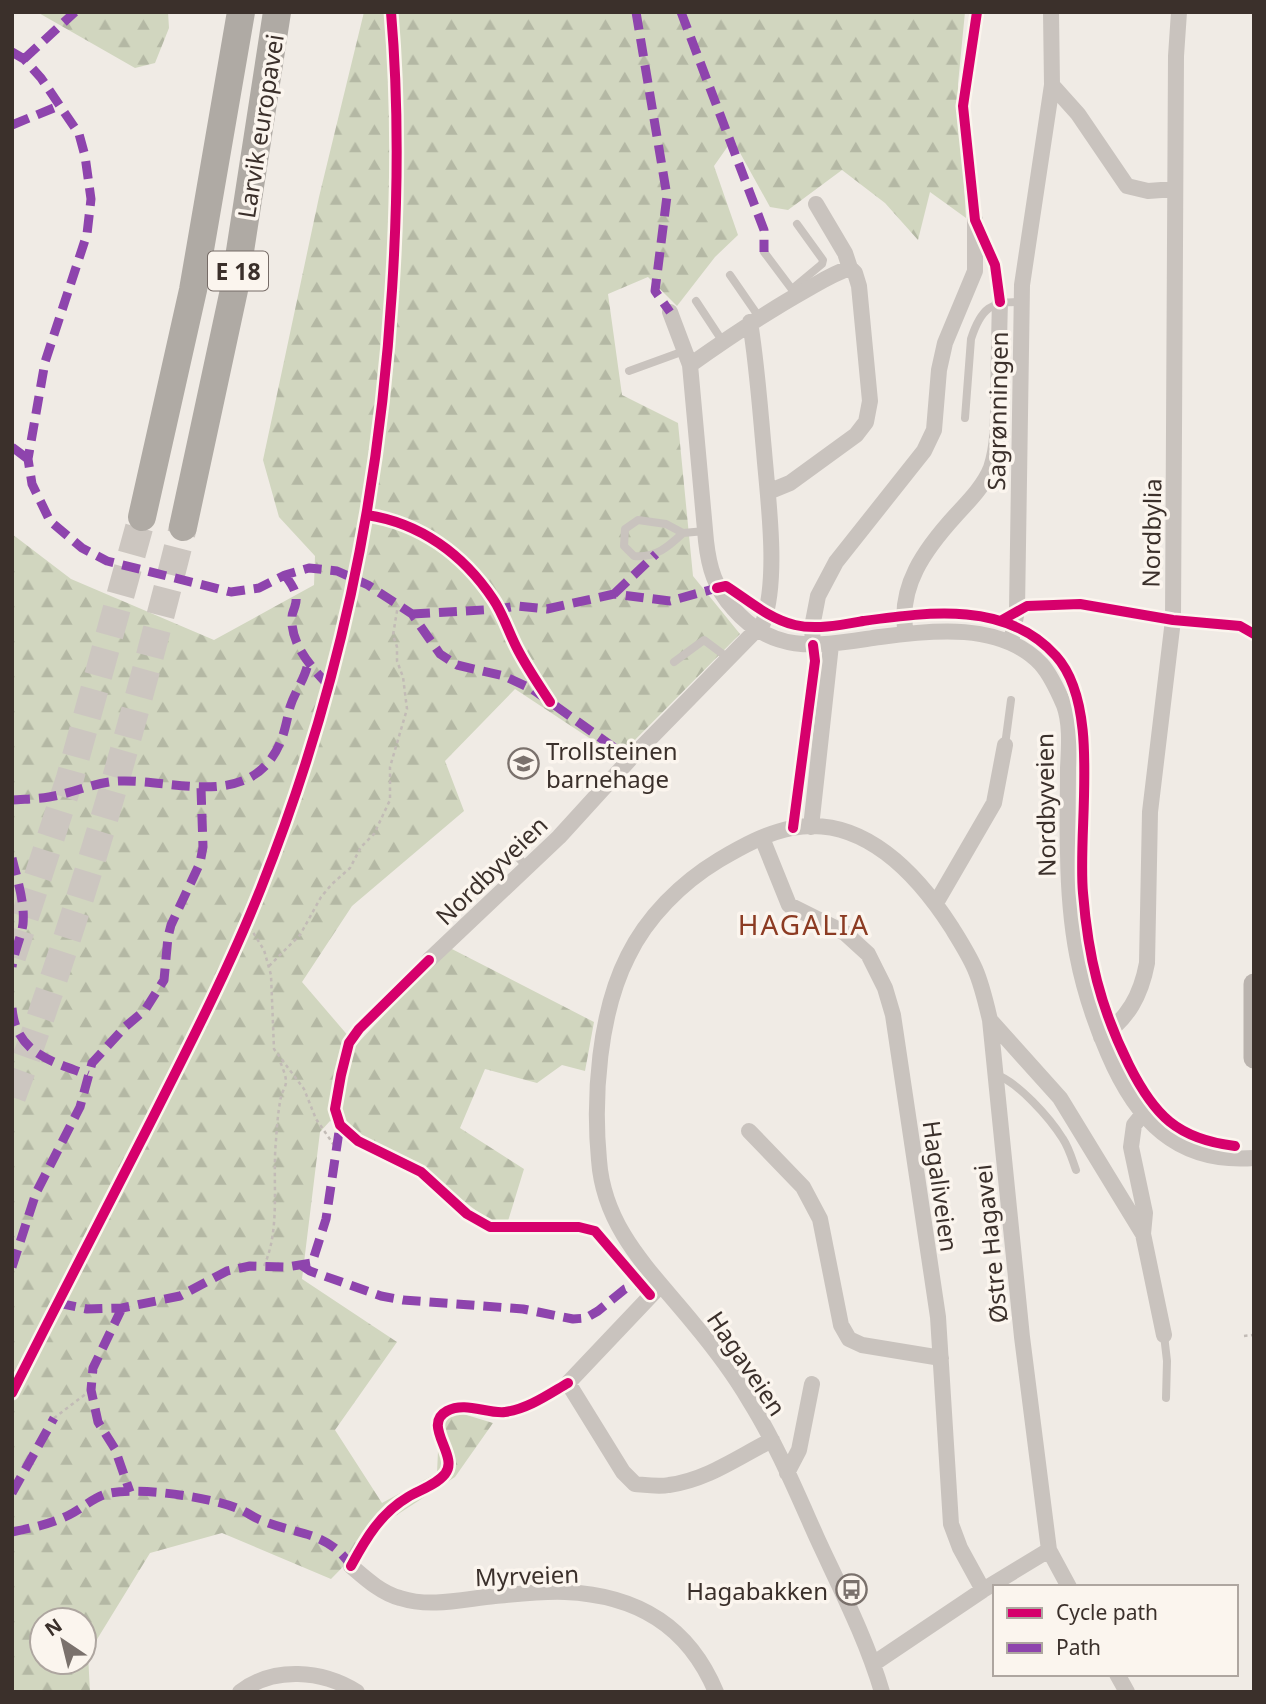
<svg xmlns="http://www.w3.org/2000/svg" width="1266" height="1704" viewBox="0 0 1266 1704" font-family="'Noto Sans',sans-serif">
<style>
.forest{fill:url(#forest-firs);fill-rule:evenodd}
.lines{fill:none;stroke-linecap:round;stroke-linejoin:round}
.motorway-tunnel{stroke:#ccc6c0;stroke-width:28;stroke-dasharray:28 14;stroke-linecap:butt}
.path{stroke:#c2bbb6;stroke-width:2.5;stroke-dasharray:3.5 3.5;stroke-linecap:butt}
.service{stroke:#c9c3be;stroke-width:8}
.minor{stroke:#c9c3be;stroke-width:16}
.secondary{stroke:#bab3ae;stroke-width:21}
.motorway{stroke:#afaaa4;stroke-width:28}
.quiet{stroke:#8e44ad;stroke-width:9;stroke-dasharray:18 9;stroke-linecap:butt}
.cycleway-casing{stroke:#fbf5ee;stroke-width:15}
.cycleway{stroke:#d6006c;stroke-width:10}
.labels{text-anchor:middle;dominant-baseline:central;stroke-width:7;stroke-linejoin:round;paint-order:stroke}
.shield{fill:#fbf5ee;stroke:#756b66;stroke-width:2}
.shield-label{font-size:23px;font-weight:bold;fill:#3b302b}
.street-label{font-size:24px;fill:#3b302b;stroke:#fbf5ee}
.poi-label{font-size:24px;fill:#3b302b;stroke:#fbf5ee;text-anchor:start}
.quarter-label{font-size:28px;letter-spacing:2px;fill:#8c3b22;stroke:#fbf5ee}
</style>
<defs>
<pattern id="forest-firs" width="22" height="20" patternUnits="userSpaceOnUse" patternTransform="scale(1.75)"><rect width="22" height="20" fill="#d1d6bf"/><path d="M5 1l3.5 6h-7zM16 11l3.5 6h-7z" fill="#b4b8a4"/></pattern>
</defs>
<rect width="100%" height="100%" fill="#f0ebe5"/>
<!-- forest -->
<path class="forest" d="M37,12H168L169,28L155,63L135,68Z
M364,12H965L958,84L966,218L930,192L918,240L885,203L842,170L788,210L770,207L739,151L728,146L714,166L738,235L715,257L677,306L648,277L608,294L622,395L678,423L693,576L740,634L618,757L515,689L445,761L464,811L352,906L302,982L356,1045L448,947L594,1022L585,1071L562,1065L537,1083L485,1069L460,1128L524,1169L508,1221L491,1222L413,1162L330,1121L320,1132L302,1279L397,1342L335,1430L382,1503L437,1473L440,1407L493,1423L455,1477L389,1520L331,1579L222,1533L150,1553L88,1654L90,1692H12V534L71,579L214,640L314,585L315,556L279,517L263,460L319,197ZM42,1620H84V1662H42Z"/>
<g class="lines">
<!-- motorway-tunnel -->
<path class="motorway-tunnel" d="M12,957L70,778L142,517
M12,1097C81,911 135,720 183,527"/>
<!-- path -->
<path class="path" d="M246,921L264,950L271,975L274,1049L304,1089L316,1119L336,1148
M269,966L300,935L321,897L332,884L350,868L361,847L374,834L390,800V767L407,709L403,677L397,661V647L393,635L398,605
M264,1266C281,1228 272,1181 276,1140C277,1126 278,1111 281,1097C282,1092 286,1086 286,1082C286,1075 282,1067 280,1061
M1244,1336L1253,1335
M54,1418L91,1390"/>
<!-- service -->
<path class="service" d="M764,252L794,292
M730,275L759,317
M792,289L822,264L823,260L797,224
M696,301L723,342
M629,371L684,351
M965,418L971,339C981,308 991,301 1022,302
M683,533C668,547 656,558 634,556L624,546L625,529L638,520L666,524L683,533L705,531
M674,662L704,640L728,658
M1005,745L1011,700
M515,854L527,867
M995,1074C1018,1082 1050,1118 1063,1139C1069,1148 1072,1159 1076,1170
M1164,1335L1167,1361L1166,1398"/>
<!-- minor -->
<path class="minor" d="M1052,85L1078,114L1127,186L1148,191L1175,189
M816,204L845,253L850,268
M670,312L690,365L706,541C709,568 715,588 733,608C775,657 823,645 880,637C931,630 1001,622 1041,664C1051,675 1058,691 1064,705C1071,724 1069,748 1068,768C1068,796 1067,824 1068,853C1069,927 1078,984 1108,1053C1136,1119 1176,1164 1254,1158
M690,365C728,338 765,313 806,290C820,282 834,273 850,268L855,273L859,286L870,401L866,422L856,435L790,483L768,492
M906,634C897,587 925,549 956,515C968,502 984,486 991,468C999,444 998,418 998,393C999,363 999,332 1000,302
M1011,643L1017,610L1022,285L1052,85L1051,12
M813,645L812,627L818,596L836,562L924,451L934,430L939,370L945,343L975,271V220
M811,827L831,645
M762,838L789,905L845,933L868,954L885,988L893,1015L938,1317L951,1524L960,1548L983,1590
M936,903L994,803L1005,745
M429,960L559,837L630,759L763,623C779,578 768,500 764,451C760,408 757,365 750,322
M990,1020L1060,1098L1143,1234
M1101,1037C1128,1019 1141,995 1147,963L1150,812L1173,620L1176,56L1179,12
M1142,1115L1134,1125L1131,1147L1145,1213L1143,1234L1164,1335
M749,1131L803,1187L820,1219L841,1325L849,1339L862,1345L941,1358
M660,1286L568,1383L623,1472L635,1484C646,1485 658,1487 669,1485C707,1480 738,1457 772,1440
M787,1473L799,1450L812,1384
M351,1566C365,1578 381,1593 400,1598C431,1608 464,1599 495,1596C518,1594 542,1591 565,1592C636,1595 688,1625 716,1692
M873,1664L983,1590L1049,1550
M1117,1674L1127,1692
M240,1692C274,1666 322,1670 357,1692
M882,1692C866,1638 840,1588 817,1538C796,1491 776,1443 749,1400C733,1373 714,1348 694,1324C652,1272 604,1230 599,1160C593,1097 599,1013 628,956C647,917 681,883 719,860C741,847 766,833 792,828C863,814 918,875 952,928C960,941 969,955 975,969C982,985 986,1003 990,1020L1022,1337L1049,1550L1069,1587"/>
<!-- secondary -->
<path class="secondary" d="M1254,984V1058"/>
<!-- motorway -->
<path class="motorway" d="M142,517L193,290L241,12
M183,527L234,290L277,12"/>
<!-- quiet -->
<path class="quiet" d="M636,12L667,196L655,291L670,312
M681,12L764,230V252
M12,52L24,59L41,78L79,134L85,156L91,199L87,234L45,362L28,459L32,484L50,521L82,548L107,561L231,592L259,588L285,575L309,568L337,571L368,585L412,614L440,654L457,665L504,676L532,689L630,759
M24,59L75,12
M12,125L61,105
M12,447L28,459
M285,575C292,585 299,594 295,606C294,610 292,613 292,617C290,644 312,668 329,686
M614,594L656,554
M412,614L499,609L517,606L547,609L614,594L670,601L717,588
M12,800C24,799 37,799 49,797C74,793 97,781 122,781C176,780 251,810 280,743C285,732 287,719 290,707C295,691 305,679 308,663
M12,858C17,879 25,902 23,924C21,938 14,952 12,967
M12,1008C16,1054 52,1061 88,1075
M301,1265L310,1271L381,1296L403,1300L523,1309L573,1319L586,1318L598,1311L625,1289L641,1283
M12,1267L36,1193L80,1107L92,1063L125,1027L145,1010L164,980L168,937L171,925L200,863L203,847L201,788
M58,1303L87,1309L122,1308L180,1296L227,1271L250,1266L287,1267L312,1263L326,1219L340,1125
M122,1308L93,1368L91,1390L98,1422L115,1449L130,1492
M12,1493L54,1418
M12,1532C32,1528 50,1524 69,1515C81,1509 93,1498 106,1494C134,1486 212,1497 239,1509C247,1512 254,1518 263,1521C297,1535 328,1531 351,1566"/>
<defs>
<path id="cycleway" d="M977,12L963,106L975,220L995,265L1000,302
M367,515C420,523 463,554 493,599C504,615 509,634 519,652C528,669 539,685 550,702
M717,588L726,586C748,600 769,619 795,625C816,630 841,625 863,621C929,612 1007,601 1056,656C1102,707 1077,826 1083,893C1088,956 1100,1007 1129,1065C1154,1115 1177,1139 1235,1146
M1002,620L1027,606L1080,604L1173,620L1240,626L1254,634
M793,828L815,661L813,645
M429,960L359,1029L349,1043L341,1075L335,1109L340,1125L358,1141L421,1172L467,1214L490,1227H579L595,1231L650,1295
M12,1393C56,1306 101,1219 145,1133C186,1052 228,971 261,888C339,692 379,500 392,290C398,197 399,105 391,12
M351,1566C366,1538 381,1513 408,1497C420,1490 436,1485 445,1474C460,1456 421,1425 447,1411C465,1401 487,1414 505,1412C528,1409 549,1394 568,1383"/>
</defs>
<!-- cycleway casing -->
<use href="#cycleway" class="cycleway-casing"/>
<!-- cycleway -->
<use href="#cycleway" class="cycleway"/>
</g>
<!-- icons -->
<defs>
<symbol id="school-ring" viewBox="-11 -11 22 22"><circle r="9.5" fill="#fbf5ee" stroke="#7a716c" stroke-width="1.5"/><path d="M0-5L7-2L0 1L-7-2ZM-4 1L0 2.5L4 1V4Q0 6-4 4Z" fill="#7a716c"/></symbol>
<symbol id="bus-ring" viewBox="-11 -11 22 22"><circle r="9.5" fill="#fbf5ee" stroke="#7a716c" stroke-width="1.5"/><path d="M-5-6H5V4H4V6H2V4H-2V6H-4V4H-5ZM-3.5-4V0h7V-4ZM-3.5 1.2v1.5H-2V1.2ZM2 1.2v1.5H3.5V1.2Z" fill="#7a716c"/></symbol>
</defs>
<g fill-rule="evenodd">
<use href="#school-ring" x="506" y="746" width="35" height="35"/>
<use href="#bus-ring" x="834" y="1572" width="35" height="35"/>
</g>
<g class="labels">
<!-- shield labels -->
<rect class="shield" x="208" y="251.5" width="60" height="39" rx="5"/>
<g class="shield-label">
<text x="238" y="271">E 18</text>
</g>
<!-- street labels -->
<g class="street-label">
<text transform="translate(260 126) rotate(-81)">Larvik europavei</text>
<text transform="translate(997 411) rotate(-89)">Sagrønningen</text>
<text transform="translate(1151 533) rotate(-89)">Nordbylia</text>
<text transform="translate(1045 805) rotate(-91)">Nordbyveien</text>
<text transform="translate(491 870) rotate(-44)">Nordbyveien</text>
<text transform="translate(941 1186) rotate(82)">Hagaliveien</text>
<text transform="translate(990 1244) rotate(-96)">Østre Hagavei</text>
<text transform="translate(747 1363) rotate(56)">Hagaveien</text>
<text transform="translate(527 1575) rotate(-2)">Myrveien</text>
</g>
<!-- poi labels -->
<g class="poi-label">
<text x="546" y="750">Trollsteinen<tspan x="546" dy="28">barnehage</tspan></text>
<text x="828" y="1590" text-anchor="end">Hagabakken</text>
</g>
<!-- quarter labels -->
<g class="quarter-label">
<text x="804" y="924">HAGALIA</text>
</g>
</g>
<!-- border -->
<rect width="1266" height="1704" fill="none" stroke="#3b302b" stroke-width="28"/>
<!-- legend -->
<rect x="993" y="1585" width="245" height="91" fill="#fbf5ee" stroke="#aea6a0" stroke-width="2"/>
<rect x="1007" y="1608" width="35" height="10" fill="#d6006c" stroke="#aea6a0" stroke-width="2"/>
<text x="1056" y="1620" font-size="21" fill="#3b302b">Cycle path</text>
<rect x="1007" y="1643" width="35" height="10" fill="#8e44ad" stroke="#aea6a0" stroke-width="2"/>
<text x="1056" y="1655" font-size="21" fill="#3b302b">Path</text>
<!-- north arrow -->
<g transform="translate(63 1641) rotate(325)"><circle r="33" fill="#fbf5ee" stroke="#aea6a0" stroke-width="2"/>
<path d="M0-5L12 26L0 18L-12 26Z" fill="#7a716c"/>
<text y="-10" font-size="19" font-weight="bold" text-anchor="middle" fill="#3b302b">N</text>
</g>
</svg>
